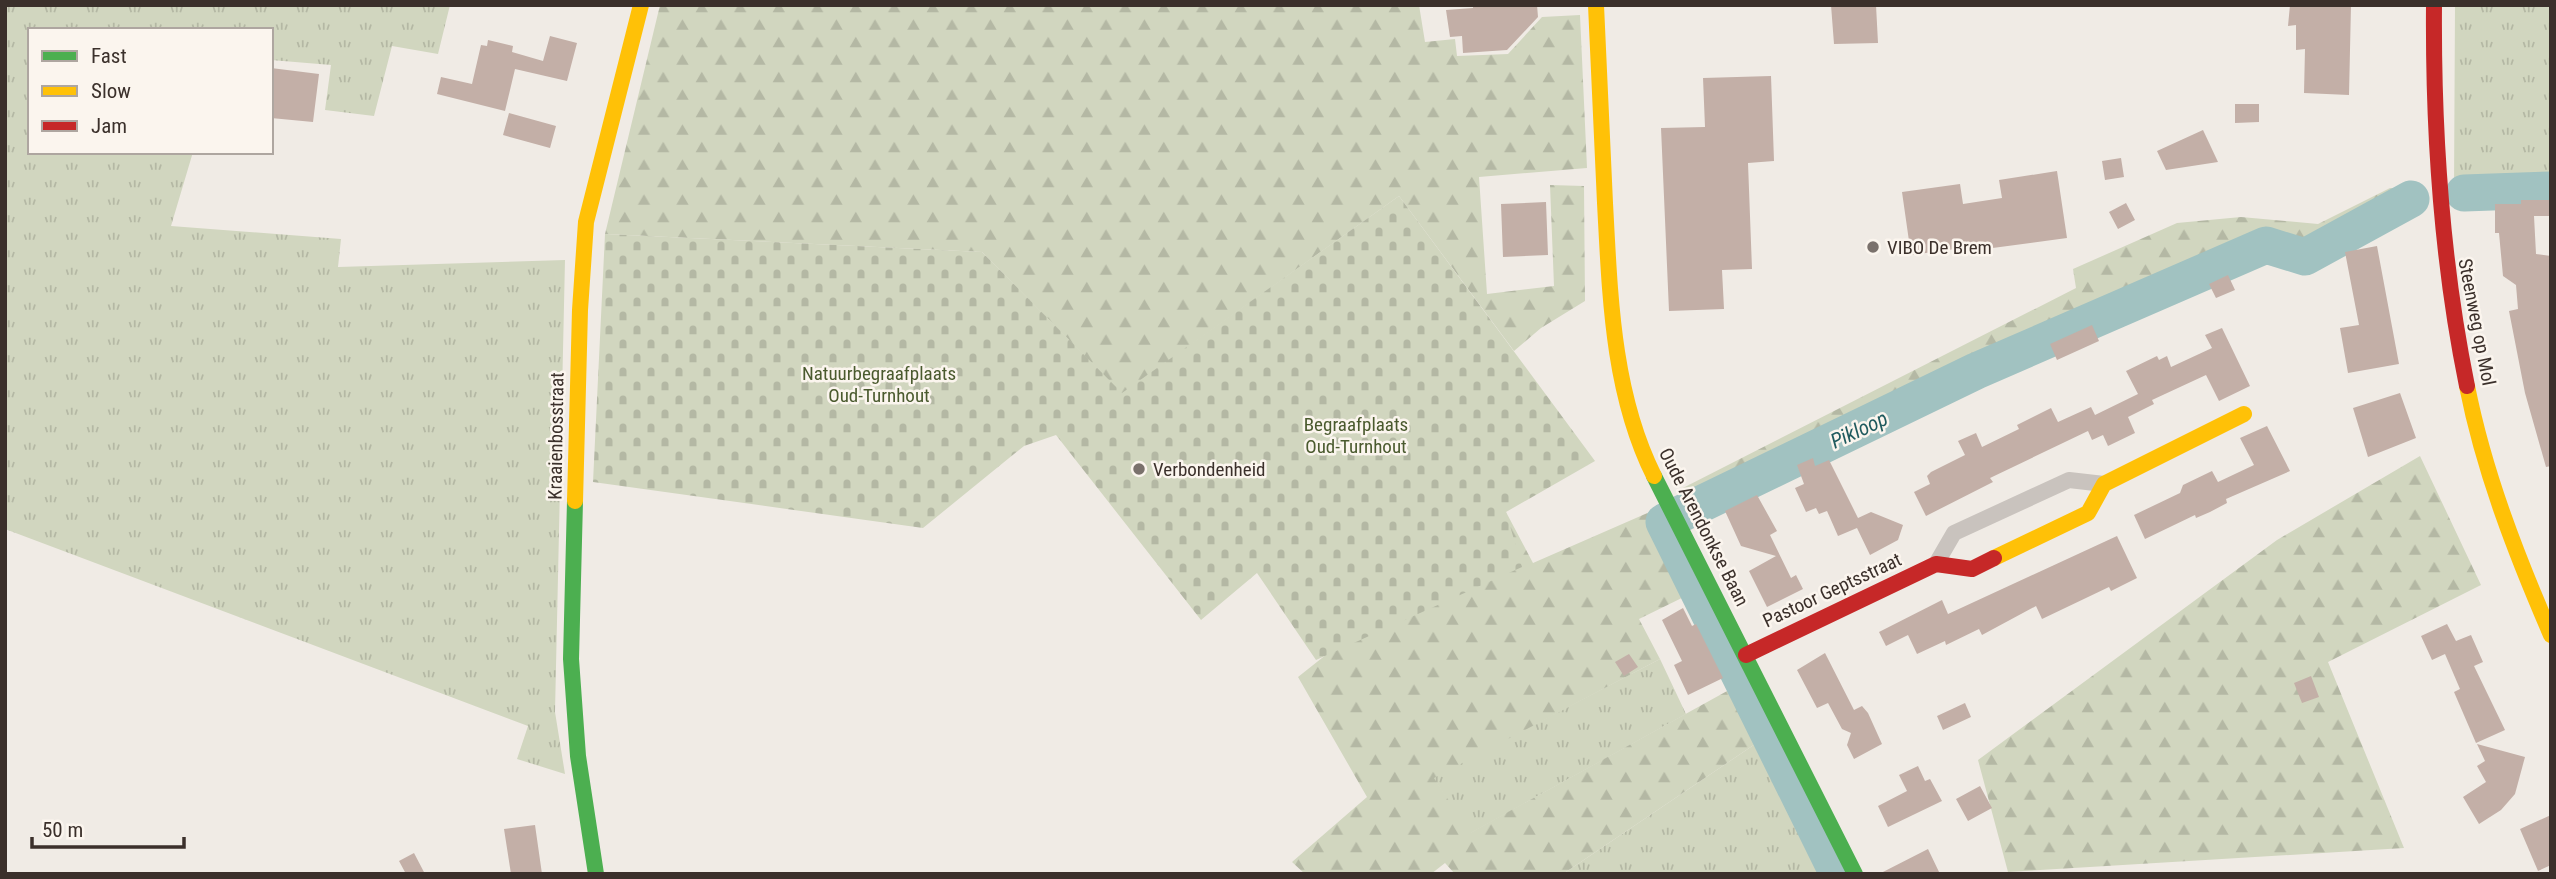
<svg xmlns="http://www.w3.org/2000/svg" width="2556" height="879" viewBox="0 0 2556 879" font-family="'Roboto Condensed',sans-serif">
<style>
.grass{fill:url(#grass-tufts)}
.forest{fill:url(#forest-firs)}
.cemetery{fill:url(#cemetery-stones)}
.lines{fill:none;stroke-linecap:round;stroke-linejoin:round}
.river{stroke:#a1c2c1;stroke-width:37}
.building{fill:#c3afa7}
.street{stroke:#c9c3be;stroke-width:16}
.fast{stroke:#4caf50;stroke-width:16}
.slow{stroke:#ffc107;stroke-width:16}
.jam{stroke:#c62828;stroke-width:16}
.poi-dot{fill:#7a716c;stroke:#fbf5ee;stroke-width:2.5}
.labels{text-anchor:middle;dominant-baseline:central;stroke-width:5;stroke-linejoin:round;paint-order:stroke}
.poi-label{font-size:19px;fill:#3b302b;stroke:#fbf5ee;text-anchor:start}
.street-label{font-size:19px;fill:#3b302b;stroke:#fbf5ee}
.park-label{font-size:19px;fill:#4a5a2e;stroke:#fbf5ee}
.water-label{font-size:21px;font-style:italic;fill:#1f5a5e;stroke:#fbf5ee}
</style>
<defs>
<pattern id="grass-tufts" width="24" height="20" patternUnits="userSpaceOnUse" patternTransform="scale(1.75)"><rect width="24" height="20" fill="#d1d6bf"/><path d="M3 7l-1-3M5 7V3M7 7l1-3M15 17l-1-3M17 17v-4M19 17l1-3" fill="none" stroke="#b4b8a4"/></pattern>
<pattern id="forest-firs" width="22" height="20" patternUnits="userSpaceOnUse" patternTransform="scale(1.75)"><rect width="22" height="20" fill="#d1d6bf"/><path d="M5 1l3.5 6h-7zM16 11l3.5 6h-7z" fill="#b4b8a4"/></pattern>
<pattern id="cemetery-stones" width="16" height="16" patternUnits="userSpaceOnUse" patternTransform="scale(1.75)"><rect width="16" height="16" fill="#d1d6bf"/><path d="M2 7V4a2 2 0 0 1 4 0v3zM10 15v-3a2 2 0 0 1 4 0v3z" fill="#b4b8a4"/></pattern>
</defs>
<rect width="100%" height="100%" fill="#f0ebe5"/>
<!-- grass -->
<path class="grass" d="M5,5H450L438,54L392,46L374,116L325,110L331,65L271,60V30H30V152H193L171,226L341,239L338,267L565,260L555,712L565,774L517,759L528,726L5,529Z
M2455,5H2551V187L2454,189Z
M1660,659L1686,714L1469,834L1433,777Z
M1764,738L1829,874H1563Z"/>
<!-- forest -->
<path class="forest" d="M660,5H1419L1425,42L1455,39L1457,56L1508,54L1542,17L1580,15L1587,168L1479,177L1487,294L1554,286L1550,185L1584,186L1585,301L1541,328L1514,351L1399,196L1122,394L982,252L605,234Z
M2390,188H2408L2411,199L2305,257L2266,246L1976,371L1685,511L1677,491L2076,288L2073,269L2177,223L2241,217L2318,224Z
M2420,456L2481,585L2328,662L2404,848L2008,872L1978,760L2277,540Z
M1652,511L1694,592L1639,619L1660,659L1434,778L1470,833L1738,685L1764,738L1563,874H1455L1445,863L1431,874H1305L1292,862L1367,797L1298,677L1506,512L1533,563Z"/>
<!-- cemetery -->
<path class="cemetery" d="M1399,196L1595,461L1506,512L1522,567L1316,660L1257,573L1201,620L1056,435L1024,446L923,528L593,482L605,234L982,252L1122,393Z"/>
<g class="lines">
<!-- river -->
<path class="river" d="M2464,193L2551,190
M1838,874L1664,522L1976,371L2266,245L2305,257L2411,199"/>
</g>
<!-- building -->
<path class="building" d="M1473,5H1537L1538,17L1507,50L1463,53L1462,36L1450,37L1446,10L1473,8Z
M1831,5H1876L1878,43L1834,44Z
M2290,5H2351L2349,95L2304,93L2305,49L2296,50V25L2288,26Z
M550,36L577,43L567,81L515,69L505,111L437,94L441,77L472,84L481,45L487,46L488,40L513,46L512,52L543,61Z
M271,68L319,74L313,122L271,118Z
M1771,76L1774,161L1748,163L1752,269L1722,270L1724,309L1669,311L1661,128L1705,127L1703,78Z
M2235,104H2259V122L2235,123Z
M509,113L556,126L550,148L503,135Z
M2203,130L2218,162L2166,170L2157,151Z
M2121,158L2124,177L2105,180L2102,161Z
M2057,171L2067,238L1970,251V247L1911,255L1902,192L1960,184L1963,204L2002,198L1999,180Z
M2521,200H2551V216H2534L2536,254L2551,256V466L2546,467L2525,393L2509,311L2518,309L2516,285L2503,276L2499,233H2495V204H2521Z
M1546,202L1548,255L1503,257L1501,204Z
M2126,203L2135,220L2118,229L2109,212Z
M2377,246L2399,364L2348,373L2340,328L2359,325L2345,252Z
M2228,275L2235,290L2216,298L2209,284Z
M2092,325L2099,341L2057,360L2050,344Z
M2222,328L2250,386L2219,401L2206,375L2152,400L2154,404L2128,417L2135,433L2108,446L2103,435L2092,440L2088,431L1990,478L1993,482L1926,516L1914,492L1930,484L1927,476L1931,472L1965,455L1958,441L1976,433L1982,447L2019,429L2017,425L2051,408L2058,422L2091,407L2095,415L2138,394L2126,371L2157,356L2159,360L2167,356L2171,367L2212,348L2205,335Z
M2400,393L2416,438L2368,457L2353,408Z
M2267,426L2290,471L2226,499L2227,503L2210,512L2196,518L2195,515L2145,539L2134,515L2180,493L2183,485L2212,471L2218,482L2254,465L2240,438Z
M1813,458L1815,466L1829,460L1858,518L1871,512L1903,525L1898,540L1870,555L1857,528L1838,536L1827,511L1819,514L1816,508L1806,512L1795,488L1804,484L1797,465Z
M1757,495L1777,531L1770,535L1791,578L1796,575L1803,589L1767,607L1749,571L1776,556L1741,546L1725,511Z
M2117,536L2137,578L2111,591L2109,587L2042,619L2036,606L1982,635L1979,629L1946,645L1945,641L1917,654L1908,635L1886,646L1879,632L1942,600L1948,614Z
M1683,608L1692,626L1696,624L1723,678L1688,695L1674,665L1682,661L1662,620Z
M2447,624L2456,641L2471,635L2483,662L2474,666L2505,730L2476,743L2454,692L2460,689L2445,654L2432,660L2421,636Z
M1825,653L1854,710L1862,706L1868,713L1882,744L1854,759L1847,745L1851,733L1842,729L1828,703L1817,708L1797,670Z
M1629,654L1638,667L1624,676L1615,662Z
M2311,676L2319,697L2302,703L2294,683Z
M1965,703L1971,717L1943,730L1937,716Z
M2477,744L2525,757L2515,794L2501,810L2479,824L2463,797L2486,782L2477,766L2485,761Z
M1918,766L1925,781L1930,779L1942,801L1888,827L1878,806L1907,791L1899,775Z
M1980,786L1992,808L1968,821L1956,799Z
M2551,815V865L2538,871L2520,829Z
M535,825L542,874H511L504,829Z
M1928,849L1940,874H1879Z
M414,853L425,874H406L399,861Z"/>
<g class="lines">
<!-- street -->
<path class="street" d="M1936,564L1954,533L2069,480L2104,484"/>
<!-- fast -->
<path class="fast" d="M1654,476L1855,874
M575,501L571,659L578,756L596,874"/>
<!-- slow -->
<path class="slow" d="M1596,5C1599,71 1602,137 1605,203C1610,294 1612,392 1654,476
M2467,386C2484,472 2516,554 2551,635
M575,501L580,310L586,222L641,5
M1994,558L2088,513L2104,484L2244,414"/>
<!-- jam -->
<path class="jam" d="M2434,5C2433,134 2441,259 2467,386
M1746,655L1936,564L1972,569L1994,558"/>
</g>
<!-- markers -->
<g class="poi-dot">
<circle cx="1873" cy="247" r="7"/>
<circle cx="1139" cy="469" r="7"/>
</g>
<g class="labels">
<!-- poi labels -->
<g class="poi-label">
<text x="1887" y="247">VIBO De Brem</text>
<text x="1153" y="469">Verbondenheid</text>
</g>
<!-- street labels -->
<g class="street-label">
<text transform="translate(2477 322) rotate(79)">Steenweg op Mol</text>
<text transform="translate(556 436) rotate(-89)">Kraaienbosstraat</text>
<text transform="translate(1704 527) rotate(63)">Oude Arendonkse Baan</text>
<text transform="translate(1832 590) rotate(-25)">Pastoor Geptsstraat</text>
</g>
<!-- park labels -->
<g class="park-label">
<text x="879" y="373">Natuurbegraafplaats<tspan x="879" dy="22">Oud-Turnhout</tspan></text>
<text x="1356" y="424">Begraafplaats<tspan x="1356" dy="22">Oud-Turnhout</tspan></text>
</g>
<!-- water labels -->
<g class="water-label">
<text transform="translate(1859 430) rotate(-25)">Pikloop</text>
</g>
</g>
<!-- border -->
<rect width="2556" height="879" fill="none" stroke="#3b302b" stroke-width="14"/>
<!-- legend -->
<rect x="28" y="28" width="245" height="126" fill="#fbf5ee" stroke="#aea6a0" stroke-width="2"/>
<rect x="42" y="51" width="35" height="10" fill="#4caf50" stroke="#aea6a0" stroke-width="2"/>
<text x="91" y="63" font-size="21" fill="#3b302b">Fast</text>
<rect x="42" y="86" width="35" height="10" fill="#ffc107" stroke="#aea6a0" stroke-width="2"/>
<text x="91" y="98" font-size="21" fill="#3b302b">Slow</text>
<rect x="42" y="121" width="35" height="10" fill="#c62828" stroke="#aea6a0" stroke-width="2"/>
<text x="91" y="133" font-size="21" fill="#3b302b">Jam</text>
<!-- scale -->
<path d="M32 837v10h152v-10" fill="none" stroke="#3b302b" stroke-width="3.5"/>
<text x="42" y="837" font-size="21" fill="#3b302b" stroke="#fbf5ee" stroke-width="5" paint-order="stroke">50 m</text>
</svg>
